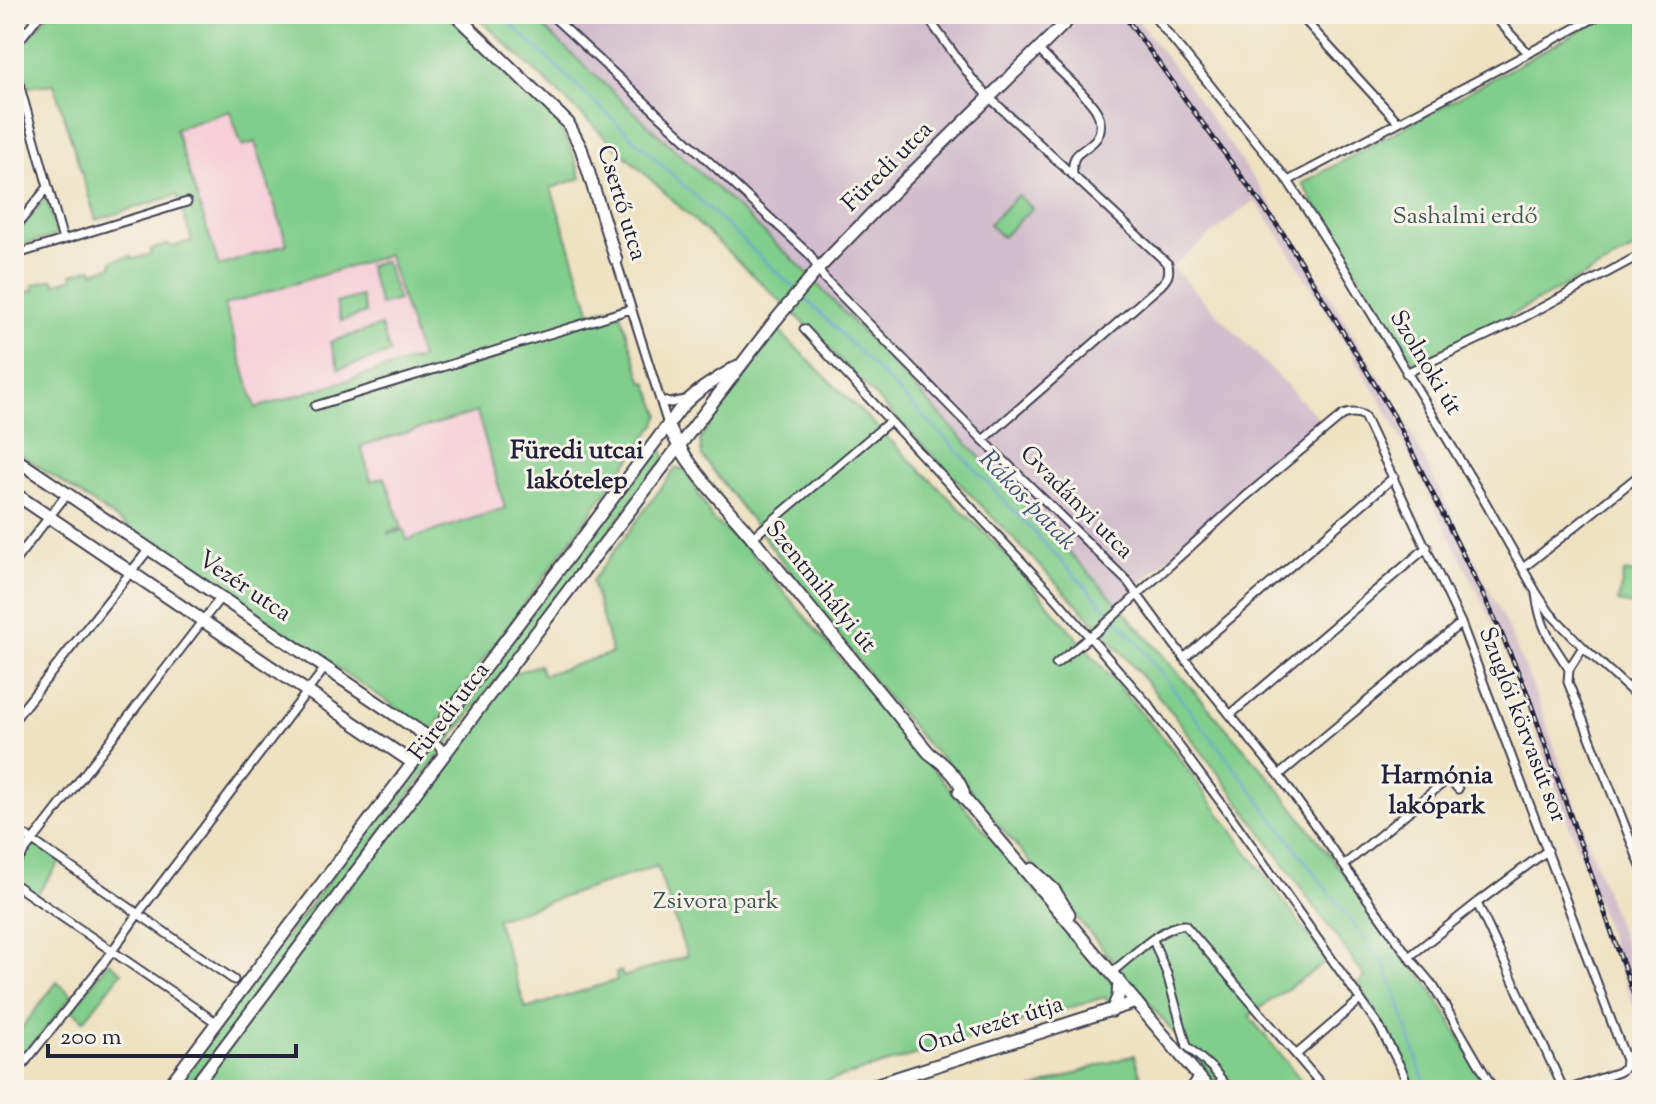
<svg xmlns="http://www.w3.org/2000/svg" width="1656" height="1104" viewBox="0 0 1656 1104" font-family="'Sorts Mill Goudy',serif">
<style>
.built{fill:#f6cfd9}
.industrial{fill:#d1bdcb}
.green{fill:#81ce8c;stroke:#527864;stroke-width:2;fill-rule:evenodd}
.lines{fill:none;stroke-linecap:round;stroke-linejoin:round}
.stream{stroke:#6c9fd8;stroke-width:2}
.street-casing{stroke:#413f4f;stroke-width:11}
.secondary-casing{stroke:#413f4f;stroke-width:15}
.street{stroke:#fff;stroke-width:7}
.secondary{stroke:#fff;stroke-width:11}
.rail-casing{stroke:#22223b;stroke-width:5}
.rail{stroke:#f7f3e8;stroke-width:2;stroke-dasharray:6;stroke-linecap:butt}
.labels{text-anchor:middle;dominant-baseline:central;stroke-width:6;stroke-linejoin:round;paint-order:stroke}
.street-label{font-size:24px;fill:#22223b;stroke:#f7f3e8}
.park-label{font-size:24px;fill:#3e5653;stroke:#f7f3e8}
.neighbourhood-label{font-size:26px;font-weight:bold;fill:#22223b;stroke:#f7f3e8}
.water-label{font-size:26px;font-style:italic;fill:#40547a;stroke:#f7f3e8}
</style>
<rect width="100%" height="100%" fill="#f7f3e8"/>
<filter id="ink" filterUnits="userSpaceOnUse"><feTurbulence type="fractalNoise" baseFrequency=".0125" numOctaves="2"/><feDisplacementMap in="SourceGraphic" scale="16" xChannelSelector="R" yChannelSelector="G"/><feConvolveMatrix kernelMatrix="1 2 1 2 8 2 1 2 1" color-interpolation-filters="sRGB"/></filter>
<filter id="wash" filterUnits="userSpaceOnUse"><feTurbulence type="fractalNoise" baseFrequency=".006" numOctaves="4" result="noise"/><feDisplacementMap in="SourceGraphic" scale="32" xChannelSelector="R" yChannelSelector="G"/><feGaussianBlur stdDeviation="1.8" result="paint"/><feColorMatrix in="noise" values="0 0 0 0 0 0 0 0 0 0 0 0 0 0 0 0 0 1.4 0 .05"/><feComposite in="paint" operator="in"/></filter>
<g filter="url(#wash)">
<rect width="100%" height="100%" fill="#eee2c3"/>
<!-- built -->
<path class="built" d="M262,101L306,239L219,266L175,129Z
M388,255L421,358L257,408L224,305Z
M478,412L505,509L407,540L388,535L361,446Z"/>
<!-- industrial -->
<path class="industrial" d="M529,14H1133L1192,91L1290,231L1400,411L1501,613L1533,687L1642,993V1030L1522,691L1491,619L1391,418L1281,237L1254,200L1172,267L1320,420L1118,604L802,268Z"/>
<!-- green -->
<path class="green" d="M48,14H447L548,109C564,131 574,152 581,178L551,188L591,313L618,305L643,383L647,382L660,414L656,424L431,731L14,450V292L15,295L34,290L33,285L53,279L55,284L73,278L72,274L92,268L93,272L112,266V261L131,256L133,259L151,254L150,250L169,244L171,247L192,241L177,195L96,220L54,84L28,87L20,61L23,45ZM230,111L242,146L255,142L287,244L219,266L175,129ZM388,255L421,358L256,408L224,305ZM477,412L505,508L407,540L404,530L388,534V532L402,528L385,477L371,481L361,446Z
M474,14H529L802,268L1118,604L1275,784L1427,983L1446,1013L1489,1090H1414L1396,1047L1358,984L1365,977L1236,797L1171,711L1101,629L804,323Z
M1610,14H1642V245L1485,329L1414,363L1302,183Z
M1018,195L1032,208L1002,237L989,224Z
M46,197L57,235L14,248V238Z
M385,261L398,300L380,305L368,266Z
M361,296L366,313L341,321L336,303Z
M381,326L390,353L339,369L330,342Z
M778,330L999,547L1175,752L1327,961L1249,1016L1309,1090H1222L944,760L929,747L876,684L702,456L700,439Z
M660,443L665,457L185,1090H170Z
M676,468L685,469L713,520L743,543L1114,984L1116,995L1108,1003L1105,997L799,1090H195L511,674L539,665L543,675L612,653L592,581ZM657,866L687,956L623,977L621,971L616,973L617,980L526,1009L496,919Z
M1624,572L1642,575V607L1618,602Z
M32,841L61,861L34,898L14,884V865Z
M109,962L122,972L84,1020L72,1010Z
M57,982L72,995L14,1069V1038Z
M1134,1055L1145,1090H1030L1088,1069Z"/>
<g class="lines">
<!-- stream -->
<path class="stream" d="M500,14L796,290
M801,294L955,448L1111,614
M1116,619L1132,636L1231,763L1385,966L1395,991L1427,1090"/>
</g>
</g>
<g filter="url(#ink)">
<g class="lines">
<defs>
<path id="street" d="M550,14L810,255L823,277L983,440L1128,582L1184,658L1279,775L1409,957L1434,987L1494,1090
M925,14L973,80L989,97L1168,264C1170,274 1168,278 1161,285L983,440
M1152,14L1288,181L1343,266L1484,500L1536,592L1550,613L1583,647L1642,701
M1299,14L1398,122
M1492,14L1528,53
M14,47L40,14
M1038,49C1054,67 1084,91 1096,110C1101,119 1103,131 1095,140C1081,155 1071,150 1073,175
M14,66L63,240
M1288,181L1602,14
M14,229L48,187
M14,255L187,202
M616,260L668,425
M804,329L1052,594L1148,704L1225,808L1379,1026L1401,1068L1410,1090
M1406,373L1513,323L1642,254
M660,400L670,403L685,400
M315,406L631,309
M752,538L889,422
M14,562L67,494
M1523,568L1642,473
M1536,594C1541,629 1550,640 1569,669
M1583,647L1569,669L1568,682L1642,869
M1184,658L1394,477
M1056,664L1102,627L1245,497L1343,415C1351,412 1357,412 1364,416L1461,623L1626,1060L1625,1067L1619,1072L1567,1090
M1230,715L1427,547
M14,720L149,549
M431,739L440,747L443,757
M1279,775L1461,623
M14,828L234,980
M14,865L221,597
M1344,865L1449,778L1458,789
M14,884L217,1023
M1477,903L1564,1090
M1153,940L1167,974L1187,1046L1213,1069L1230,1090
M1409,957L1477,903L1548,850
M1112,972C1129,959 1165,923 1185,925L1326,1090
M1297,1054L1360,1000
M14,1076L106,960L138,914L325,668
M1188,1090L1198,1076"/>
<path id="secondary" d="M455,14L568,123L581,148L616,260
M668,425C688,470 724,503 755,541C813,612 871,683 929,753C943,763 962,779 964,797
M14,458L431,739
M14,493L413,763
M959,792L1210,1090
M1032,869L1054,890L1069,914
M1112,1011L1118,997L1119,980
M166,1090L680,409C696,390 717,379 738,366
M192,1090L529,642L774,322L818,269L889,196L1074,14
M859,1090L1136,1002"/>
</defs>
<!-- street casing -->
<use href="#street" class="street-casing"/>
<!-- secondary casing -->
<use href="#secondary" class="secondary-casing"/>
<!-- street -->
<use href="#street" class="street"/>
<!-- secondary -->
<use href="#secondary" class="secondary"/>
<defs>
<path id="rail" d="M1123,14L1284,235L1394,416L1494,617L1526,690L1642,1018"/>
</defs>
<!-- rail casing -->
<use href="#rail" class="rail-casing"/>
<!-- rail -->
<use href="#rail" class="rail"/>
</g>
</g>
<g class="labels">
<!-- street labels -->
<g class="street-label">
<text transform="translate(888 167) rotate(-45)">Füredi utca</text>
<text transform="translate(621 203) rotate(73)">Csertő utca</text>
<text transform="translate(1425 363) rotate(59)">Szolnoki út</text>
<text transform="translate(1076 503) rotate(45)">Gvadányi utca</text>
<text transform="translate(244 587) rotate(34)">Vezér utca</text>
<text transform="translate(820 587) rotate(51)">Szentmihályi út</text>
<text transform="translate(450 712) rotate(-53)">Füredi utca</text>
<text transform="translate(1522 725) rotate(69)">Szuglói körvasút sor</text>
<text transform="translate(991 1026) rotate(-17)">Ond vezér útja</text>
</g>
<!-- park labels -->
<g class="park-label">
<text x="1465" y="217">Sashalmi erdő</text>
<text x="716" y="902">Zsivora park</text>
</g>
<!-- neighbourhood labels -->
<g class="neighbourhood-label">
<text x="577" y="451">Füredi utcai<tspan x="577" dy="30">lakótelep</tspan></text>
<text x="1437" y="776">Harmónia<tspan x="1437" dy="30">lakópark</tspan></text>
</g>
<!-- water labels -->
<g class="water-label">
<text transform="translate(1027 501) rotate(46)">Rákos-patak</text>
</g>
</g>
<!-- margin -->
<rect width="1656" height="1104" fill="none" stroke="#f7f3e8" stroke-width="48"/>
<!-- scale -->
<path d="M48 1044v12h248v-12" fill="none" stroke="#22223b" stroke-width="4"/>
<text x="60" y="1044" font-size="24" fill="#22223b" stroke="#f7f3e8" stroke-width="6" paint-order="stroke">200 m</text>
</svg>
